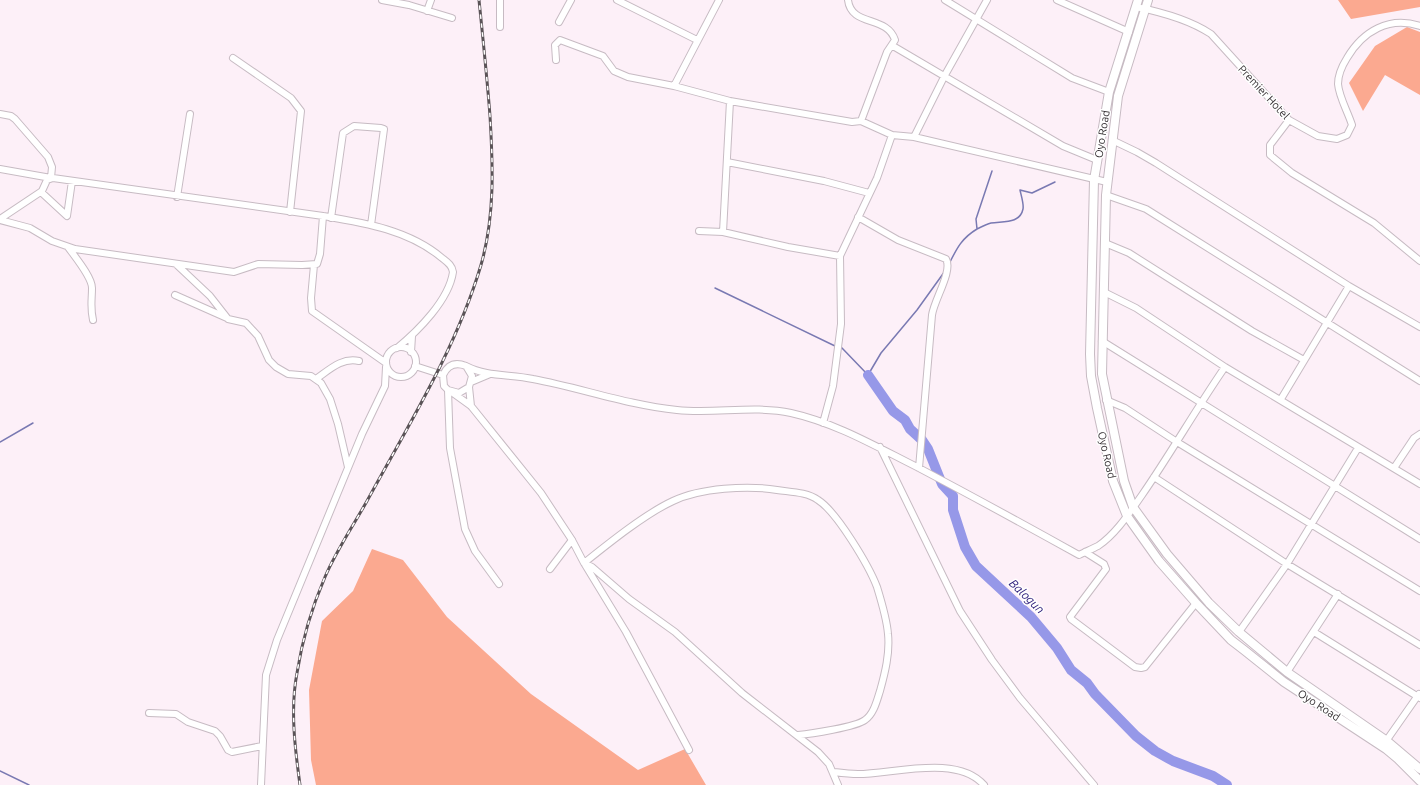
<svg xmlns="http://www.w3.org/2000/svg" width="1420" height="785" viewBox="0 0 1420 785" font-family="Ubuntu,sans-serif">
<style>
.green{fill:#fba990}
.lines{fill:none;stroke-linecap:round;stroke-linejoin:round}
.stream{stroke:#7979b2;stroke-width:1.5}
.river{stroke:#9698e8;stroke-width:10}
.minor-casing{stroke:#c7bbc3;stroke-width:8}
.major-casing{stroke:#c7bbc3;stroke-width:10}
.minor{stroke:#fff;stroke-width:6}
.major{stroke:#fff;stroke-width:8}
.rail-casing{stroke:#5a5357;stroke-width:3}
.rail{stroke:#fff;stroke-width:1.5;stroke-dasharray:4.5;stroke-linecap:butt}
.labels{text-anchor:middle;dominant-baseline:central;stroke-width:3;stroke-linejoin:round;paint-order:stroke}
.street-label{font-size:11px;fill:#353033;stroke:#fff}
.water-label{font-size:12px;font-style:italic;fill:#2f207c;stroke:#fff}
</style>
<rect width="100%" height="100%" fill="#fdf0f8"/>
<!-- green -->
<path class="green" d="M1338,0H1420V7L1351,19Z
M1407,27L1420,32V95L1385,75L1363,111L1349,83L1375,46Z
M372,549L403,560L447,617L531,694L638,770L685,749L706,785H316L311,760L309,690L322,621L353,591Z"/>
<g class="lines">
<!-- stream -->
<path class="stream" d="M977,229L976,219L992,171
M950,262C957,248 962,238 977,229C981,227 987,224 991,223C1003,221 1020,224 1023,209C1024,204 1021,195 1020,190L1032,193L1055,182
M715,288L835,346
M839,347L842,348L868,375L881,353L917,310L945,271
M0,442L33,423
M0,771L29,785"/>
<!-- river -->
<path class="river" d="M868,375L893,411L905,420L910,429L922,440L928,449L942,484L953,496V510L965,547L976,566L1031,617L1057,648L1071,670L1087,683L1095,694L1136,736L1155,751L1173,761L1213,776L1227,785"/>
<defs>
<path id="minor" d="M382,0L409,5L452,18
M617,0L697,40
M848,0C851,27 887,15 895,40L887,52L861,121
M945,0L1072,78L1109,92
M1057,0L1129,32
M1136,7C1161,12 1190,20 1211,34L1289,120L1318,136L1337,139L1347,135L1352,125C1348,112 1339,97 1338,84C1338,74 1342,66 1347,58C1363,31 1389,16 1420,26
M427,11L431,0
M559,22L571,0
M500,27V0
M893,46L1063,146L1097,160
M233,58L291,98L301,111L290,212
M556,60L555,45L560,40L603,56L614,71L628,77L674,86L730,101L852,122L861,121L892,135L914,137L1107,182
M674,86L719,0
M0,114L11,116L15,119L48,157L52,167L51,178L0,169
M1289,120L1270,145V155L1292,173L1374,223L1420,261
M914,137L945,75L987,0
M1112,140L1137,152L1156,163L1349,286L1420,327
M727,162L824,181L869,193
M41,192L67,216L72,181
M1106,195L1146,209L1420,381
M177,197L190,114
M858,217L898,240L946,259C953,271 934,300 932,315L919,468
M331,218L343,133L354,126L381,128L384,129L371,225
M0,219L42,191L47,180L53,178L323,216C365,223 409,230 442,258C447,262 452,265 453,272C449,300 418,331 397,348
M0,220L30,228L52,241L75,249L234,272L258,264L302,265L317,264L320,254L323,216
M699,231L723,232L788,247L840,256
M723,232L730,101
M1105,243L1129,253L1252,331L1304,360
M68,247C75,257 92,277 92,288C92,300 90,307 93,320
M176,264L210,296L228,319L246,323L258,336L269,360L276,367L288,374L311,376L321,383L330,399L338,424L348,467
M314,265L311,298L312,311L386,363
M1104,292L1136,308L1225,367L1420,484
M175,295L227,318
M1102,341L1420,539
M386 362a15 15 0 1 1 30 0a15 15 0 1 1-30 0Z
M411,352L412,336
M415,366L443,375
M466,366C487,377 511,374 533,379C581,388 628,405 677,410C715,414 754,405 791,413C836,423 877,447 917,467C972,496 1025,525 1079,555C1085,552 1092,549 1098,546C1116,534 1130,512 1142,495C1171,453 1196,409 1225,367
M316,379C329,370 342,357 359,361
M471,382L490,374
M469,387L471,406
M448,390L459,393L469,387L472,376L466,366C456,362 448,364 443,375L444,386L448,390L450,448L465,529L475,551L499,584
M453,393L471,406L541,493L572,540L584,563L592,567L629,599L675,632L742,693L818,752L829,764L838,785
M1281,399L1349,286
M1106,400L1125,408L1177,442L1420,591
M823,423L833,386L841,324L840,256L877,178L892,135
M880,447L960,611L992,660L1020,698L1094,785
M1394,468L1414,438L1420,434
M1154,477L1287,564L1420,645
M1085,552L1104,564L1106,569L1070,617L1071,619L1135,667L1141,668L1145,667L1196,603
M550,569L572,540
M1239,632L1287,564L1358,448
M1314,632L1420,698
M1287,672L1338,594
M149,713L176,714L188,722L215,731L220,736L228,750L232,752L262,746
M1384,744L1419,694
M689,750L626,632L584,563C609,543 645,514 673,501C700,488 748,485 777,490C790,492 807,492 818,500C837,512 869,566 877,587C881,600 887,621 888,634C890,653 885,673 880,691C877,700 874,714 865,720C856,727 810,734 798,735
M834,772C842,773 850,774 858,774C893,774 957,754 984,785
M261,785L266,675L277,640L362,434L385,386L386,367"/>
<path id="major" d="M1138,0L1109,92L1094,180L1090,354L1091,376L1097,408L1113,481L1127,516L1159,561L1196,603L1231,640L1244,650L1284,682L1386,749L1398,759L1420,781
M1148,0L1118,96L1106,195L1102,374L1124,481L1133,507L1167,554L1209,603L1239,632L1287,672L1387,741L1420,769"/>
</defs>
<!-- minor casing -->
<use href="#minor" class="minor-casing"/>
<!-- major casing -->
<use href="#major" class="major-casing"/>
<!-- minor -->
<use href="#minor" class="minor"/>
<!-- major -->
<use href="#major" class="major"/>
<defs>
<path id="rail" d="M300,785C295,749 290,709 297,673C302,641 312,607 325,577C336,551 353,526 367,501C409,424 456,349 481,265C495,216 493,166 490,116C487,77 483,39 479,0"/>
</defs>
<!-- rail casing -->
<use href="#rail" class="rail-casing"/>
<!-- rail -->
<use href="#rail" class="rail"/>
</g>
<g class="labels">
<!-- street labels -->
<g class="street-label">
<text transform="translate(1264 92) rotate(47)">Premier Hotel</text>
<text transform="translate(1102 134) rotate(-81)">Oyo Road</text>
<text transform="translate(1107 455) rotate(77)">Oyo Road</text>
<text transform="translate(1319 705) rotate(33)">Oyo Road</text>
</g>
<!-- water labels -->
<g class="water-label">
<text transform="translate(1027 596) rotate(44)">Balogun</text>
</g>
</g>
</svg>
